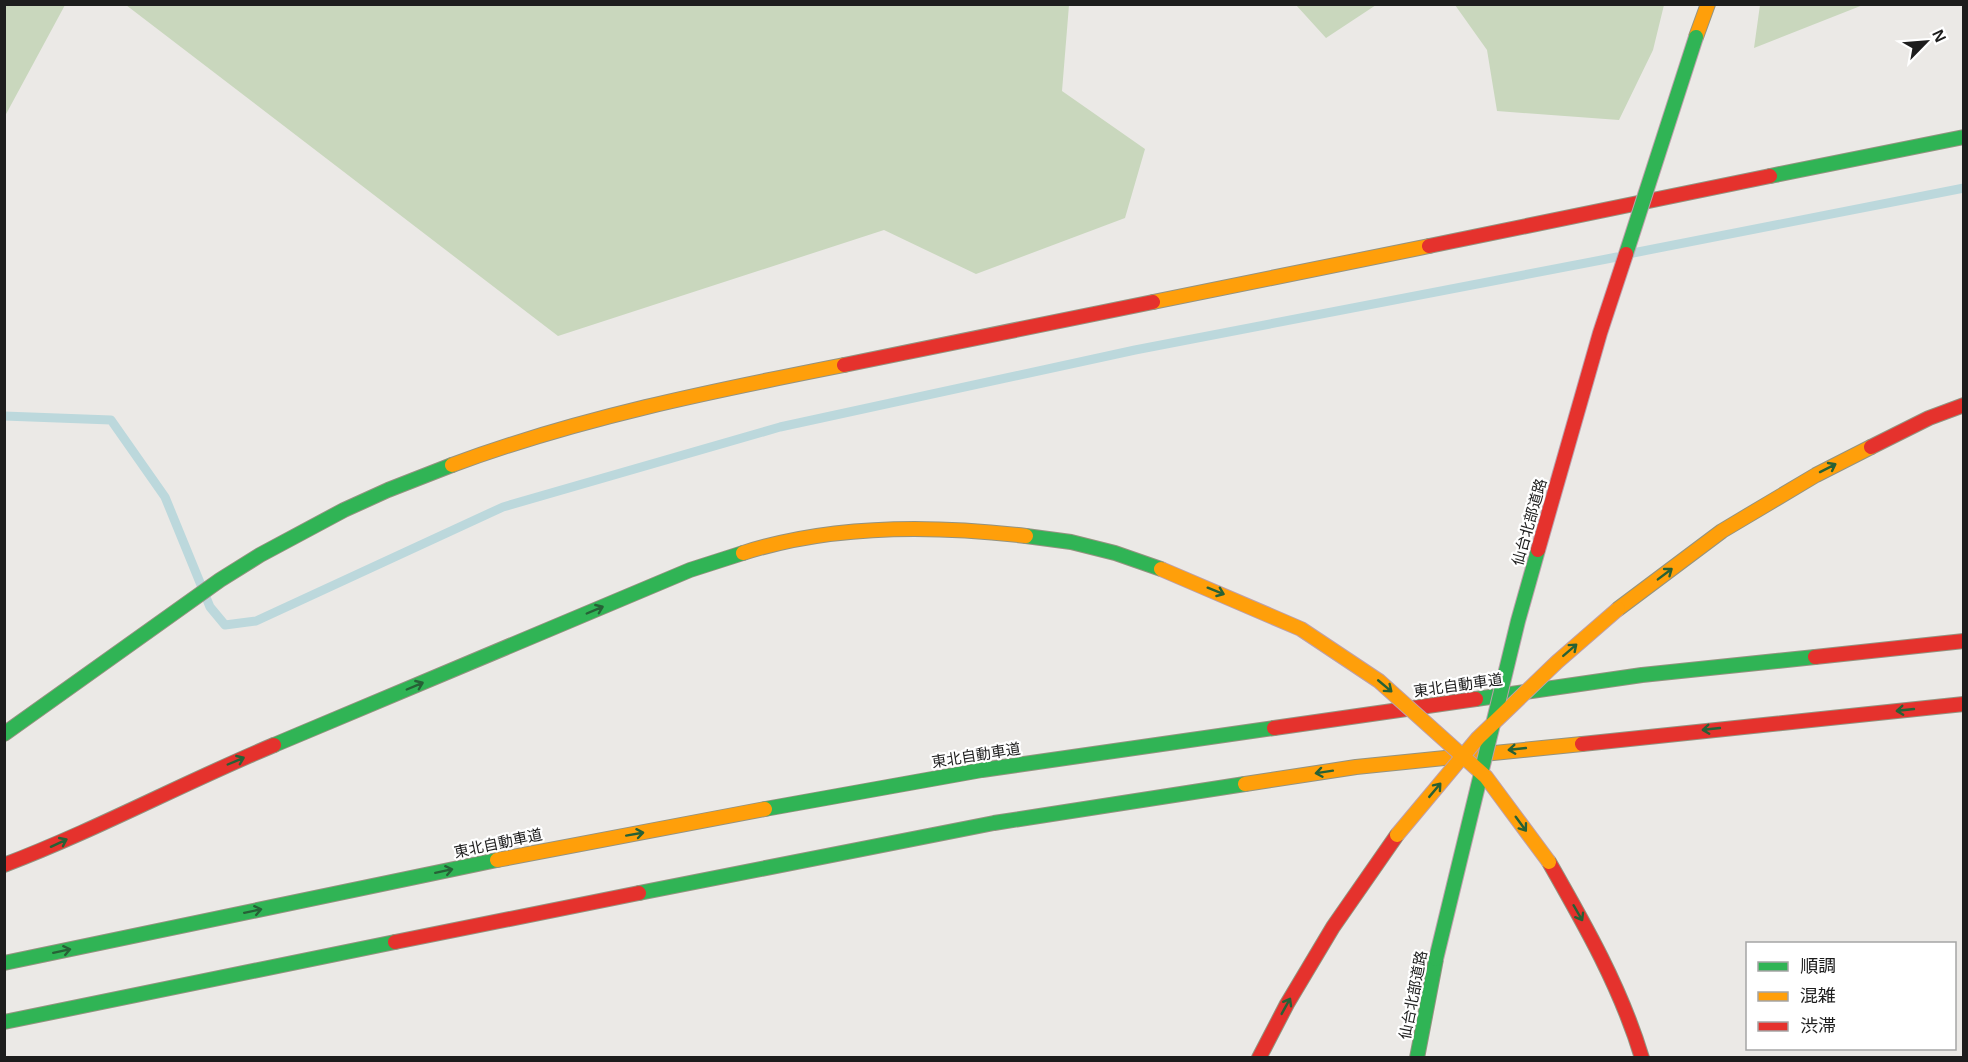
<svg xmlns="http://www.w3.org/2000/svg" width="1968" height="1062" viewBox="0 0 1968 1062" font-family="Arial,'Noto Sans JP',sans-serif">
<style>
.forest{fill:#c9d7bd}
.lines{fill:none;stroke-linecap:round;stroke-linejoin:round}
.stream{stroke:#bcd8dc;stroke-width:9}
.fast-casing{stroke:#949380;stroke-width:16}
.slow-casing{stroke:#949380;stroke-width:16}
.jam-casing{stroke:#949380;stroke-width:16}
.fast{stroke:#30b455;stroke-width:14}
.slow{stroke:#ff9f0a;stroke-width:14}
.jam{stroke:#e5322d;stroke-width:14}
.fast-bridge-casing{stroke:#bda0ab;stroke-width:16;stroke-linecap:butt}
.slow-bridge-casing{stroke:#bda0ab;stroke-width:16;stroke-linecap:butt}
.jam-bridge-casing{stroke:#bda0ab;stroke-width:16;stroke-linecap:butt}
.fast-bridge{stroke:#30b455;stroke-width:14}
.slow-bridge{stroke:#ff9f0a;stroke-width:14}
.jam-bridge{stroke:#e5322d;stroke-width:14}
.oneway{stroke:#266136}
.labels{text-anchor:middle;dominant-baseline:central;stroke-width:4.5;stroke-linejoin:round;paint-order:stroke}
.street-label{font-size:15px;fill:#1d1d1d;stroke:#fff}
</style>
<rect width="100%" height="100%" fill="#ebe9e6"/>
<!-- forest -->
<path class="forest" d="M5,4L65,5L5,116L4,5Z
M126,5H1069L1062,91L1145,149L1125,218L976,274L884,230L558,336Z
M1296,5H1376L1326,38Z
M1455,5H1664L1653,50L1619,120L1497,111L1487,50Z
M1760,5V4L1863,5L1754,48Z"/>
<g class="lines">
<!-- stream -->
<path class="stream" d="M1633,253L1964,188
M4,416L111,420L165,497L210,607L225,625L256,621L503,507L780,427L1135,350L1617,257"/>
<defs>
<path id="fast" d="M1770,176L1964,137
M1026,536L1071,542L1115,553L1161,569
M1476,699L1642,675L1815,657
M4,734L220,580L260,555L344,510L388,490L452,465
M274,745L690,570L743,553
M765,809L982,770L1274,728
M639,893L994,823L1245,784
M4,963L497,860
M4,1022L395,942
M1417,1058L1436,959"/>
<path id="slow" d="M1696,37L1708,4
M1153,302L1429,246
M452,465C578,418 712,391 844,365
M743,553C833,524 934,525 1026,536
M1618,609L1722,531L1816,475L1871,447
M1245,784L1356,767L1582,744
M497,860L765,809"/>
<path id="jam" d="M1429,246L1770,176
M844,365L1153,302
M1871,447L1929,418L1964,405
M1815,657L1964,641
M1274,728L1476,699
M1582,744L1964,704
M1549,862C1585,925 1621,988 1642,1058
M4,865C96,830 183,783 274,745
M395,942L639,893
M1259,1058L1287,1004L1333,927L1397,835"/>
</defs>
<!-- fast casing -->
<use href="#fast" class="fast-casing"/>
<!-- slow casing -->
<use href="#slow" class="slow-casing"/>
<!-- jam casing -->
<use href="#jam" class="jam-casing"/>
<!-- fast -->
<use href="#fast" class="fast"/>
<!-- slow -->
<use href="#slow" class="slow"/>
<!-- jam -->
<use href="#jam" class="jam"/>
<defs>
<path id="fast-bridge" d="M1626,254L1696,37
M1436,959L1518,621L1538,550"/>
<path id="slow-bridge" d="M1161,569L1301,629L1379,681L1486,777L1549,862
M1397,835L1478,738L1557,662L1618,609"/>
<path id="jam-bridge" d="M1538,550L1600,333L1626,254"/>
</defs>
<!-- fast-bridge casing -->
<use href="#fast-bridge" class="fast-bridge-casing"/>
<!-- slow-bridge casing -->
<use href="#slow-bridge" class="slow-bridge-casing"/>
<!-- jam-bridge casing -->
<use href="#jam-bridge" class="jam-bridge-casing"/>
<!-- fast-bridge -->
<use href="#fast-bridge" class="fast-bridge"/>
<!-- slow-bridge -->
<use href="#slow-bridge" class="slow-bridge"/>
<!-- jam-bridge -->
<use href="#jam-bridge" class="jam-bridge"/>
</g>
<!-- one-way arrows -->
<defs><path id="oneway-shaft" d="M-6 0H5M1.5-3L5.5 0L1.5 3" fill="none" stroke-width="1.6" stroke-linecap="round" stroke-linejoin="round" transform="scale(1.5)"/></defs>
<g class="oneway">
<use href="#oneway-shaft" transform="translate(1828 468) rotate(-27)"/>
<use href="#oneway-shaft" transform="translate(1665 574) rotate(-37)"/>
<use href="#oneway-shaft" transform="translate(1216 591) rotate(22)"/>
<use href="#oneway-shaft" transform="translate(595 610) rotate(-23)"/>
<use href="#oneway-shaft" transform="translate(1570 650) rotate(-41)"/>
<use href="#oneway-shaft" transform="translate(415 686) rotate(-23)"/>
<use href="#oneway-shaft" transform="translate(1385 686) rotate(40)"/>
<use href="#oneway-shaft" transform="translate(1905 710) rotate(174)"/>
<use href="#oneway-shaft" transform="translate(1711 729) rotate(174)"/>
<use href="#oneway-shaft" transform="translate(1517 749) rotate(174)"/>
<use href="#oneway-shaft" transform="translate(236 761) rotate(-23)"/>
<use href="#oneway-shaft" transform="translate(1324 772) rotate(171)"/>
<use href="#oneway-shaft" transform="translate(1435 790) rotate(-50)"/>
<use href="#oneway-shaft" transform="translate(1521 824) rotate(54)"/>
<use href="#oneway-shaft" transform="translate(635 834) rotate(-10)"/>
<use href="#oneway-shaft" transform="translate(59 843) rotate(-25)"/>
<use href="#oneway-shaft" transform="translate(444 871) rotate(-12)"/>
<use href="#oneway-shaft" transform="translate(253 911) rotate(-12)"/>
<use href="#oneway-shaft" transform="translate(1578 913) rotate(60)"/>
<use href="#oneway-shaft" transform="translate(62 951) rotate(-12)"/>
<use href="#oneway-shaft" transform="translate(1286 1006) rotate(-61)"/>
</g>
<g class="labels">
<!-- street labels -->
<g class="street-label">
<text transform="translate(1529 522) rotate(-74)">仙台北部道路</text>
<text transform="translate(1458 685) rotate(-8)">東北自動車道</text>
<text transform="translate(976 755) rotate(-9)">東北自動車道</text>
<text transform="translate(498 843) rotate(-12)">東北自動車道</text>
<text transform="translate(1413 995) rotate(-79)">仙台北部道路</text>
</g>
</g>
<!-- border -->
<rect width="1968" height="1062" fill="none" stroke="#1d1d1d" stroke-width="12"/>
<!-- legend -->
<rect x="1746" y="942" width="210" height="108" fill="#ffffff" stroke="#a5a5a5" stroke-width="1.5"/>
<rect x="1758" y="962" width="30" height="9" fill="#30b455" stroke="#a5a5a5" stroke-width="1.5"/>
<text x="1800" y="972" font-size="18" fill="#1d1d1d">順調</text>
<rect x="1758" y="992" width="30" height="9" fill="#ff9f0a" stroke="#a5a5a5" stroke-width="1.5"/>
<text x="1800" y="1002" font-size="18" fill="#1d1d1d">混雑</text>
<rect x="1758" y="1022" width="30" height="9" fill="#e5322d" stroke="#a5a5a5" stroke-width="1.5"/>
<text x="1800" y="1032" font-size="18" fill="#1d1d1d">渋滞</text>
<!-- north arrow -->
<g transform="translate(1926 42) rotate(65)" stroke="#ffffff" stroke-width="4.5" paint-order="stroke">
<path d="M0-4.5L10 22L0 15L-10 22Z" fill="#1d1d1d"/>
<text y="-9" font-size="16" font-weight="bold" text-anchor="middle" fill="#1d1d1d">N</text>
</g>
</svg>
